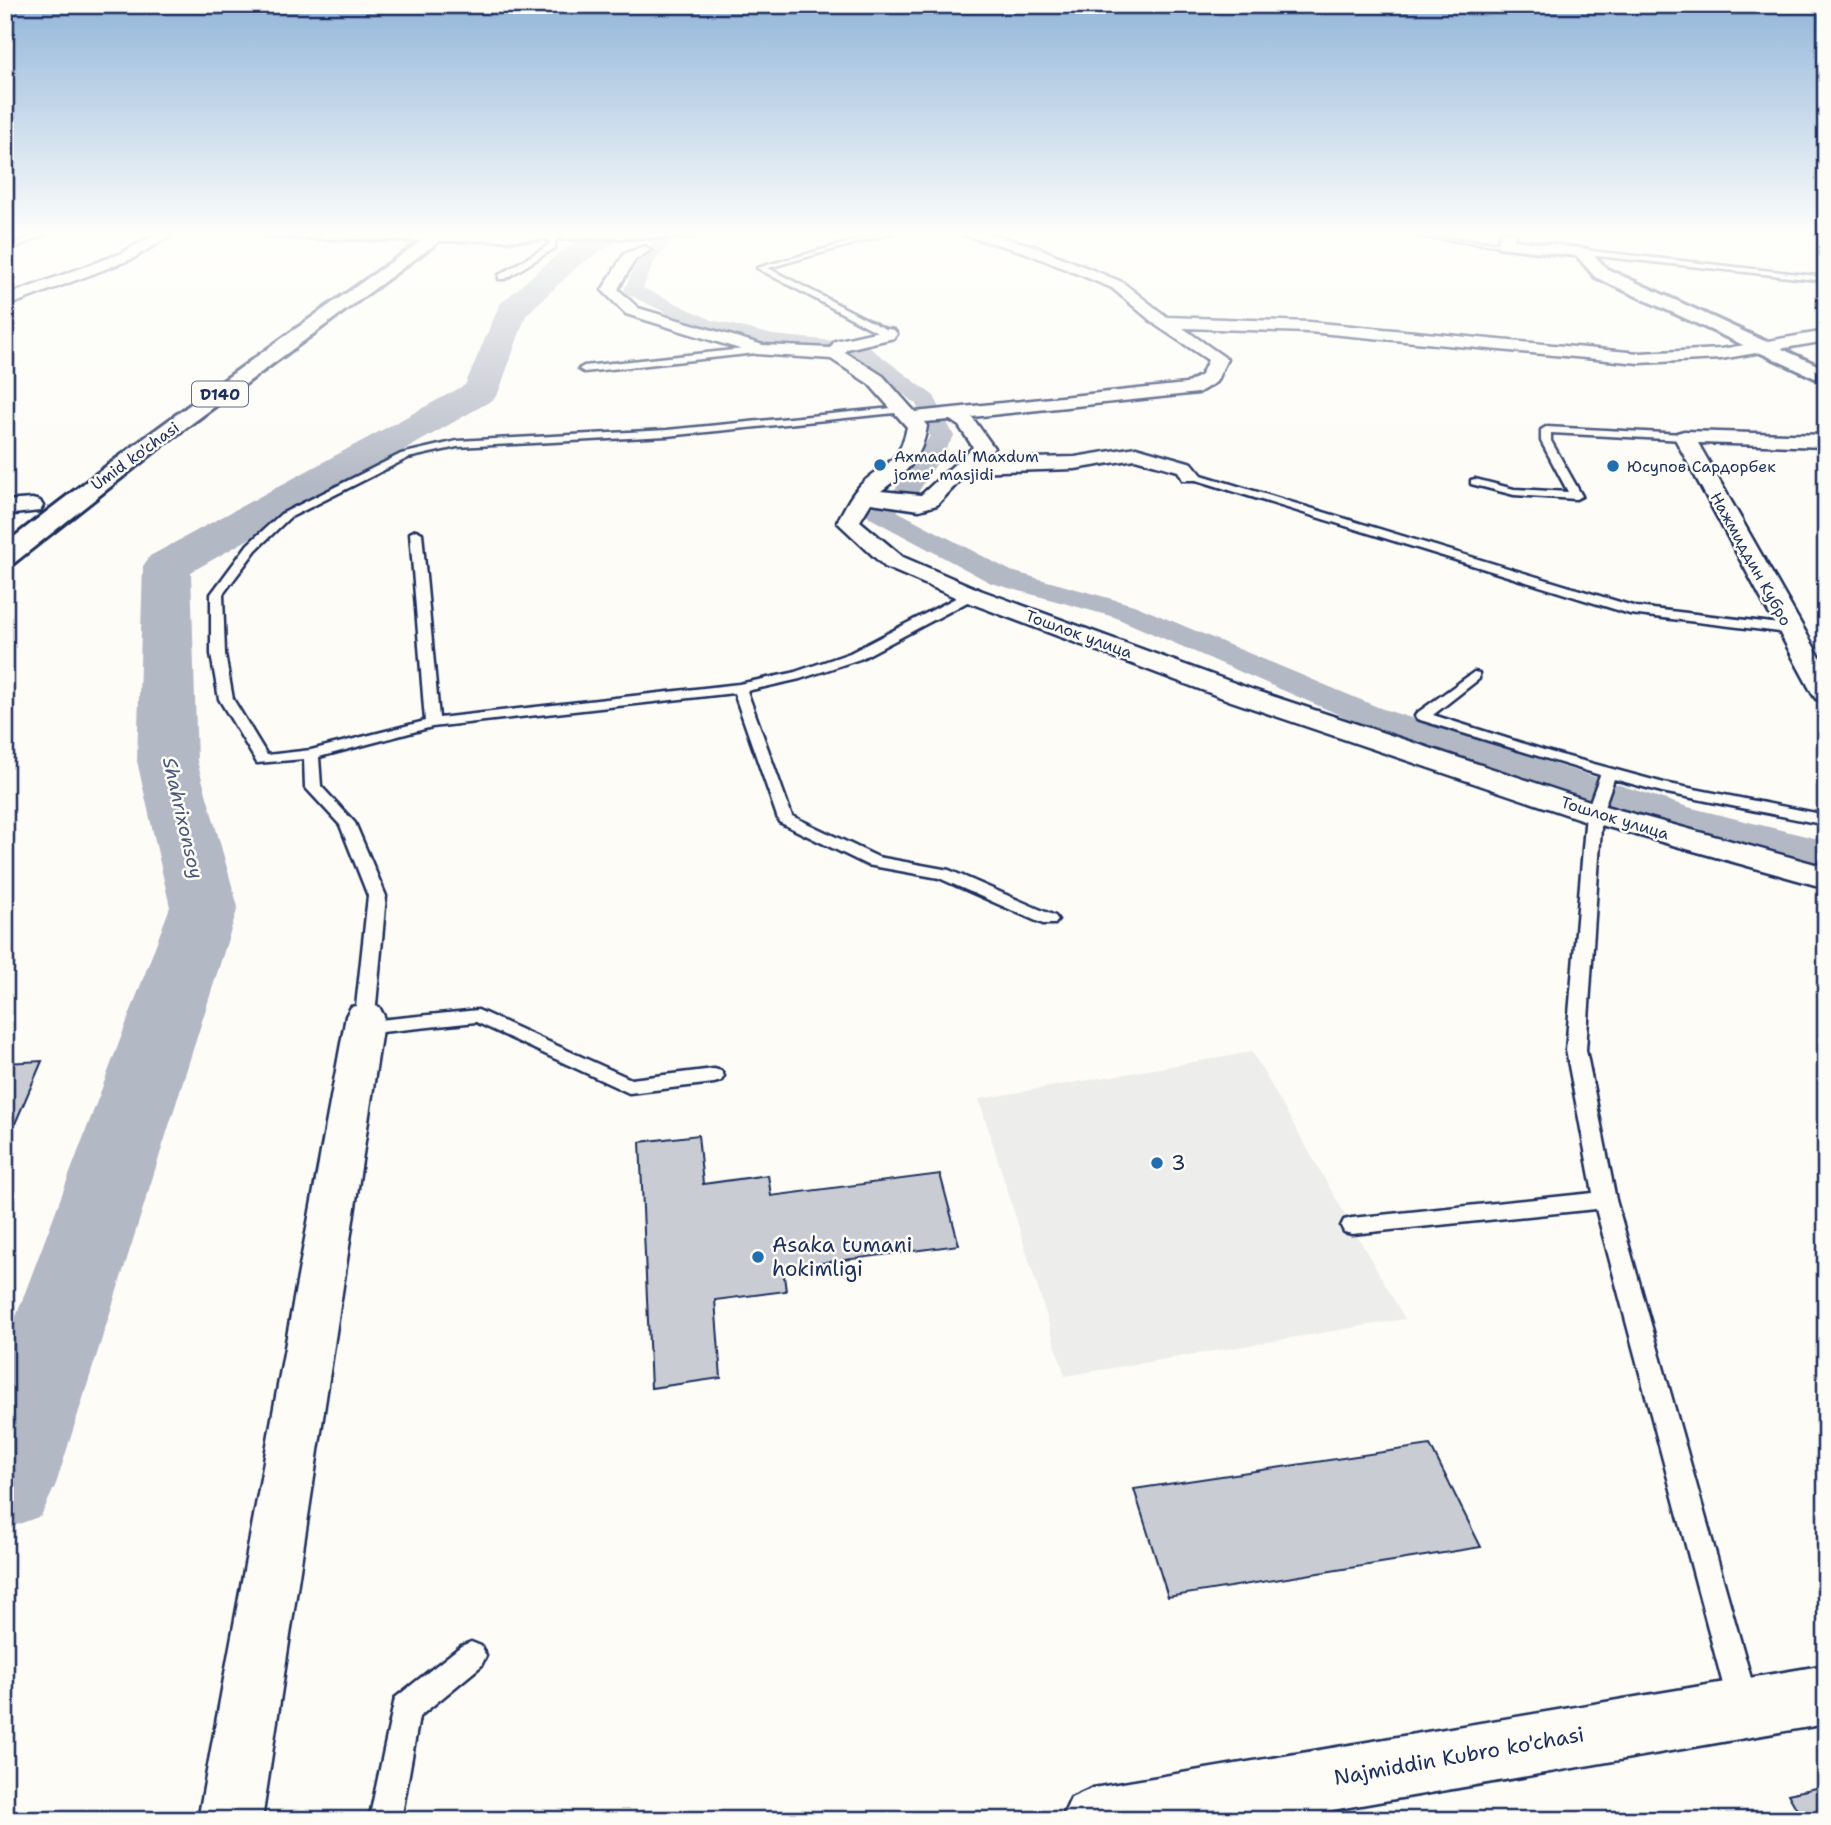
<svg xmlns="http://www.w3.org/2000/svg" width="1831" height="1825" viewBox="0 0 1831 1825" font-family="'Shantell Sans',sans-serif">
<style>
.built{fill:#edeeec}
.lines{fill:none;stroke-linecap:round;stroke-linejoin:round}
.canal{fill:#b3b8c5;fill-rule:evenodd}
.river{fill:#b3b8c5;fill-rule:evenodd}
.building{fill:#c9ccd3;stroke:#1b2f5e;stroke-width:2}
.lane-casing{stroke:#1b2f5e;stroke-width:5}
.street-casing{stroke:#1b2f5e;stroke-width:5}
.secondary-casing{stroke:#1b2f5e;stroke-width:6}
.primary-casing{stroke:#1b2f5e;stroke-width:6}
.highway-casing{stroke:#1b2f5e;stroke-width:6}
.lane{fill:#fdfcf7;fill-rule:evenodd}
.street{fill:#fdfcf7;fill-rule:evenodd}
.secondary{fill:#fdfcf7;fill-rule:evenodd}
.primary{fill:#fdfcf7;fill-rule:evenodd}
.highway{fill:#fdfcf7;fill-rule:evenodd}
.poi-dot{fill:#1f6fb2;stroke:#fdfcf7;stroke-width:2.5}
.labels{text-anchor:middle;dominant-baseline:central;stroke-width:5;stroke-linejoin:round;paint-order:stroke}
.shield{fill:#fdfcf7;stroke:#5f6c8c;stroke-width:2}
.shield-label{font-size:16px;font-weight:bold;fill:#1b2f5e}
.far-street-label{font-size:16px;fill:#1b2f5e;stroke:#fdfcf7}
.far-poi-label{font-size:16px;fill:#1b2f5e;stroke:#fdfcf7;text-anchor:start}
.water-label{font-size:19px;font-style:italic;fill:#49587d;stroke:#fdfcf7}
.near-poi-label{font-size:21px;fill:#1b2f5e;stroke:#fdfcf7;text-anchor:start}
.near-street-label{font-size:21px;fill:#1b2f5e;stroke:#fdfcf7}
</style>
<rect width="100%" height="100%" fill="#fdfcf7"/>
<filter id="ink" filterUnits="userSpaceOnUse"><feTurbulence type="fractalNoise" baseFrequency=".0143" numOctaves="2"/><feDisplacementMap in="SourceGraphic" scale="14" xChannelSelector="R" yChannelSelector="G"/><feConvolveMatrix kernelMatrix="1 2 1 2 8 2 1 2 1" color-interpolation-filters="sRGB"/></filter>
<g filter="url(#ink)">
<!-- built -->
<path class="built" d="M1252,1052L1405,1319L1065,1376L979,1099Z"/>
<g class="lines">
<!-- canal -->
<path class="canal" d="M662,232H678L654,262L643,288L712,320L773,335L865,344L934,396L954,436L915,497L897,511L1011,571L1134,605L1380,708L1688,807L1826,841V864L1662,823L1356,722L1114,617L991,583L870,518L866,512L897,487L930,436L916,404L853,354L773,347L698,328L627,294L624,290L638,261Z"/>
<!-- river -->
<path class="river" d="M593,232H626L622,238L580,264L526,315L499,391L494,399L191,572L197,761L238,907L56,1484L41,1516L5,1529V1346L170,907L137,761L143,566L150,556L465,385L500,304L560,252Z"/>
</g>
<!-- building -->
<path class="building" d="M42,1061L5,1147V1063Z
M698,1135L703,1184L768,1175L771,1196L940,1174L959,1245L783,1268L786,1291L715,1300L721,1378L651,1388L640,1142Z
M1430,1445L1481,1547L1168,1597L1134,1489Z
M1826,1786V1820H1803L1788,1794Z"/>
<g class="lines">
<defs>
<path id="lane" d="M43,232H51L5,252V247Z
M553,232L556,234L555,248L505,279H499V275L549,245L550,234Z
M885,232H895L768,268L891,332V336H885L757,268Z
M1380,232L1509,244L1505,246Z
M1582,250L1826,277V281L1579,254Z
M762,347L765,348V352L584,372L579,369L584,366Z
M902,407L905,408V412L667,436L457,447L408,458L289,518L256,550L223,594L225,654L233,699L267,755L311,750L425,721L410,533L416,530L422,533L439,718L739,684L792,673L850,653L967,592H975V598L860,659L800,679L747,691L792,816L878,857L949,870L1055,916L1058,920L1055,924H1043L939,878L867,865L779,822L734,693L432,727L319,757L321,786L355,823L386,896L375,1016L369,1021L478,1010L631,1079L714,1069L721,1071L724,1076L721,1081L714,1083L629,1093L476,1022L363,1034L356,1032L353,1028L356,1024L363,1022L355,1016L368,896L340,825L305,787L304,759L257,763L219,699L211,654V594L248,544L281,514L401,454L457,441L667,430Z
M1546,427L1684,434L1689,437L1684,440L1551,433V441L1582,496L1576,499L1514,495L1471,484V480L1475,479L1514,489L1568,492L1541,441V430Z
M1187,473H1195L1636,607L1789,625L1796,629L1789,633L1630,614L1187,477Z
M1474,672L1479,673V679L1433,715L1550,752L1664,783L1826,815V825L1662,792L1614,779L1602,813L1586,1050L1616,1200L1758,1703L1754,1714L1743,1718L1732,1714L1728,1703L1596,1209L1352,1234L1344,1232L1341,1226L1344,1220L1352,1218L1593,1193L1566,1050L1586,813L1600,775L1417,719L1415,716L1417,713Z
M471,1642L481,1646L486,1656L481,1666L419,1717L401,1820H369L395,1698L461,1646Z"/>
<path id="street" d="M159,232H176L132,259L5,307V296L122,253Z
M962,232H984L1034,246L1122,282L1167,317L1309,322L1639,353L1721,349L1826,331V341L1721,359L1639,363L1309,332L1183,328L1227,359L1216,382L1198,393L972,417L994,448L983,459L1075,457L1136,447L1192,463L1202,475L1199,480H1183L1178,471L1135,459L1075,469L968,472L937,505L919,510L871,503L860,521L903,557L980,590L1251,689L1605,806L1826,867V888L1583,820L1231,701L962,600L885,567L837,522C843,511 849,498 857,489C880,462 898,470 907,427L869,384L831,359L756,354L626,314L602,290L624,254L644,246L651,250L635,260L618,289L638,308L763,345L830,348L835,341L888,329L894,330L897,334L894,338L847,349L845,352L883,376L915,412L1186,384L1201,375L1208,360L1157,326L1112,288L1024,252L964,235ZM950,420L959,426L973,447L921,495L881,491C907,472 922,459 927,426L924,422Z
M1684,431L1826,435V447L1698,443L1826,668V701L1816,699L1812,693L1674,437L1677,433Z
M32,499L40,501L43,506L40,511L5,515V501Z
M365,1004L379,1007L384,1016L262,1820H198L346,1016L351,1007Z
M1826,1665V1724L1275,1820H1061L1071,1798L1093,1788Z"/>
<path id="secondary" d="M1501,232H1515L1514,240L1588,249L1607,269L1826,369V383L1595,277L1577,256L1499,247L1497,244Z"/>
<path id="primary" d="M433,233H443L446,236L172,438L14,563L5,565V544C144,435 288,333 433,233Z"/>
<path id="highway" d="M261,232H701L693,237L438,241L269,237Z"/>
</defs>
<!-- lane casing -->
<use href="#lane" class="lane-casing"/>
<!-- street casing -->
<use href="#street" class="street-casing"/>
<!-- secondary casing -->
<use href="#secondary" class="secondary-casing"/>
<!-- primary casing -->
<use href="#primary" class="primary-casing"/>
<!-- highway casing -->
<use href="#highway" class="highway-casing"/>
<!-- lane -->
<use href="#lane" class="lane"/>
<!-- street -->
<use href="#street" class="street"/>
<!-- secondary -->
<use href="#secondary" class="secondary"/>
<!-- primary -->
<use href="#primary" class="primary"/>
<!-- highway -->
<use href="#highway" class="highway"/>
</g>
</g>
<!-- sky -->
<linearGradient id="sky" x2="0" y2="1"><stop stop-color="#93b6da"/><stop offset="0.48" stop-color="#fefefb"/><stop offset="1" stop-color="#fefefb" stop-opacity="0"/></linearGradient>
<rect width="1831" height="487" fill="url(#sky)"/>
<!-- markers -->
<g class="poi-dot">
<circle cx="880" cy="465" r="7"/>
<circle cx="1613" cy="466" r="7"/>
<circle cx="1157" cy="1163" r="7"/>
<circle cx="758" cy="1257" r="7"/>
</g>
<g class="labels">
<!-- shield labels -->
<rect class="shield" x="192" y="381.5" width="56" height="25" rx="5"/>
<g class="shield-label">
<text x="220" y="394">D140</text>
</g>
<!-- far-street labels -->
<g class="far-street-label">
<text transform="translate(135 456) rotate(-36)">Umid ko'chasi</text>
<text transform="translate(1751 559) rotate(61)">Нажмиддин Кубро</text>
<text transform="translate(1079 634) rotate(20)">Тошлок улица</text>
<text transform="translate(1615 818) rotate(17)">Тошлок улица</text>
</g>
<!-- far-poi labels -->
<g class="far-poi-label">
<text x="894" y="456">Axmadali Maxdum<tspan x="894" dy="18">jome' masjidi</tspan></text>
<text x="1627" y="466">Юсупов Сардорбек</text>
</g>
<!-- water labels -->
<g class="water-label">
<text transform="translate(183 818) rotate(77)">Shahrixonsoy</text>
</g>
<!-- near-poi labels -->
<g class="near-poi-label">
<text x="1171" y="1163">3</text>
<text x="772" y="1245">Asaka tumani<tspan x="772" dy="24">hokimligi</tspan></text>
</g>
<!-- near-street labels -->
<g class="near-street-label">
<text transform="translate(1459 1756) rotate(-10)">Najmiddin Kubro ko'chasi</text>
</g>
</g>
<!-- margin -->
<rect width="1831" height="1825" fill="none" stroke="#fdfcf7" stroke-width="28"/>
<rect x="14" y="14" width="1803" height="1797" fill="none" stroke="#1b2f5e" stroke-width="2.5" filter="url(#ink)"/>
</svg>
